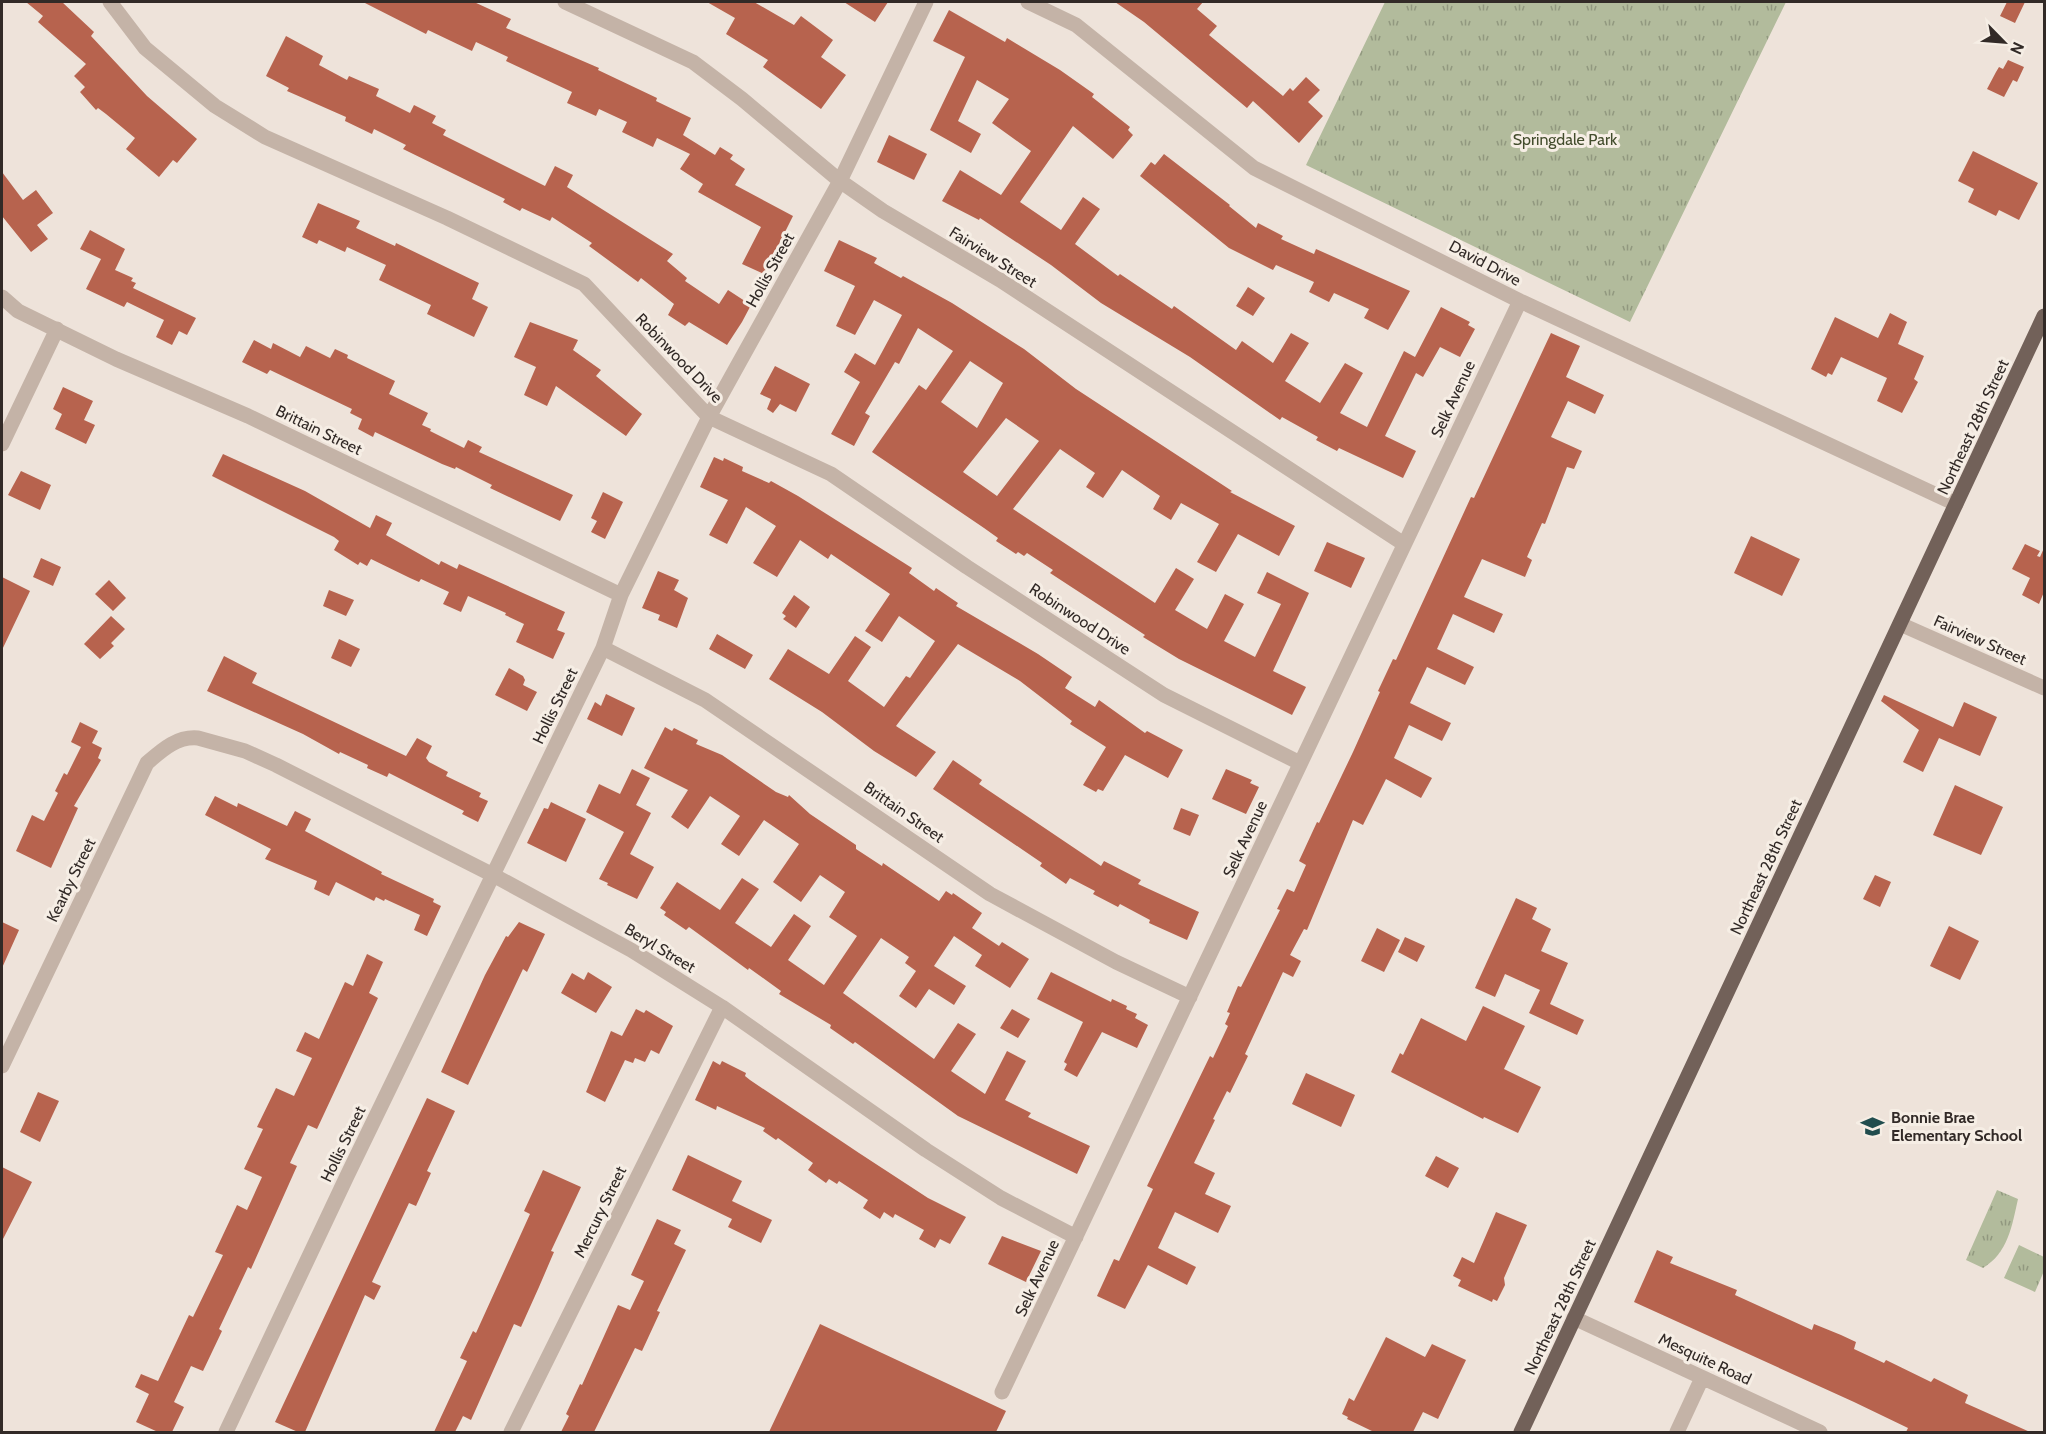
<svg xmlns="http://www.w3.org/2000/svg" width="2046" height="1434" viewBox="0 0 2046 1434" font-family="Cabin,sans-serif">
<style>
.park{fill:url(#park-tufts)}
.building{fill:#b7634e;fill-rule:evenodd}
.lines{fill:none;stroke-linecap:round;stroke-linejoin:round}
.minor{stroke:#c4b3a7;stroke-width:15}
.major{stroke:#726159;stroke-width:15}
.labels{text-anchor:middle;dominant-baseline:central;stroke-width:6;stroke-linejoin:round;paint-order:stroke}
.park-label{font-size:16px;fill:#434d2d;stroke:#f6eee5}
.street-label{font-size:16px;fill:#322a27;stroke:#f6eee5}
.poi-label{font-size:16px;font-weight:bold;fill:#322a27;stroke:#f6eee5;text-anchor:start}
</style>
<defs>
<pattern id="park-tufts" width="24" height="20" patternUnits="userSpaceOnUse" patternTransform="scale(1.5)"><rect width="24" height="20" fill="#b2bb9c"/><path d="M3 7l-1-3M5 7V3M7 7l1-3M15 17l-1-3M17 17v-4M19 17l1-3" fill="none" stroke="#91987f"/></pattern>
</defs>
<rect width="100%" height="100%" fill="#eee3da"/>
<!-- park -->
<path class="park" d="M1385,2H1786L1630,322L1306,165Z
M1997,1190L2018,1199C2012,1226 2008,1253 1983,1268L1966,1260Z
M2019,1245L2044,1257V1271L2035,1292L2004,1278Z"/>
<!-- building -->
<path class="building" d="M26,2H62L94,32L91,36L147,96L197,139L177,163L173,160L159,177L126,149L135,138L106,114L98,108L96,110L80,92L85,87L74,76L86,64L38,22L43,16Z
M363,2H474L511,19L506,28L599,68L598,70L657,98L656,101L691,118L683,135L715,155L720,147L733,155L730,159L745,169L735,185L793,216L764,274L742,264L761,227L698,192L703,184L680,169L690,154L657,138L653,147L622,132L627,122L599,109L596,116L567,103L572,92L506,61L508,57L476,42L472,51L428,30L426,34Z
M707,2H754L794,25L801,16L833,40L821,57L846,75L821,109L763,67L768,60L726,34L735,18Z
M844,2H888L875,22Z
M1115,2H1203L1197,9L1217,26L1209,35L1283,96L1290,88L1293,91L1306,77L1320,90L1308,102L1323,116L1299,143L1253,101L1247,108L1144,22Z
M2007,2H2025L2015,23L2000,16Z
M949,10L1005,42L1007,38L1060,70L1094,94L1092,97L1130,127L1128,130L1133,135L1113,159L1073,126L1020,202L1061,230L1083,197L1100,209L1075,244L1118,276L1120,274L1172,309L1174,306L1236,350L1242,341L1273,363L1291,333L1309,343L1285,381L1320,403L1345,363L1363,373L1340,413L1367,427L1404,351L1415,357L1441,307L1470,322L1468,325L1475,329L1460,357L1440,347L1423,377L1416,373L1385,436L1416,451L1403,478L1339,448L1337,451L1316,440L1318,437L1282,417L1280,420L1190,357L1101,303L1051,265L980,218L979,220L942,201L960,170L1001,195L1031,151L992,123L1009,99L977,80L958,121L981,134L971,153L930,130L965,57L933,41Z
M286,36L323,56L319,65L347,80L349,76L379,89L376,96L410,113L414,105L436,116L432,123L446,130L443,135L545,186L555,166L573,175L567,187L673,254L667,261L687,278L685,281L719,304L728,290L751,305L742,322L727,345L689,322L685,326L668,315L674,304L641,278L638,282L589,246L592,243L552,217L550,221L522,208L520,211L503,202L505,199L403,149L406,145L374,129L372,134L345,121L346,117L287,91L289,88L266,76Z
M2008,60L2024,67L2017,82L2013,80L2004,97L1987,89L1996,72L1999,67L2003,69Z
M889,135L927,154L914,180L877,162Z
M1973,151L2038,183L2019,220L1999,210L1996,216L1968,202L1974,189L1958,181Z
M1164,154L1230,205L1229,206L1256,228L1258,223L1283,236L1281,239L1314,254L1316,249L1410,291L1388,330L1364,318L1369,309L1334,293L1329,302L1309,292L1314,282L1276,265L1273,270L1229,248L1140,176L1151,162L1155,165Z
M2,172L23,200L36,190L53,213L37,225L48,239L31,252L2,216Z
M318,203L360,221L356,228L395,246L396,243L479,283L472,299L488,307L474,337L427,314L431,305L379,280L386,265L347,247L345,252L319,240L317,244L302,237Z
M90,230L125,249L115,270L133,278L131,281L136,283L133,288L196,318L187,335L179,331L172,345L156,337L164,320L127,302L124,307L86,289L101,259L80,249Z
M839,240L877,258L874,263L901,278L903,276L952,303L1024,349L1076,389L1232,491L1230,492L1295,526L1279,556L1238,534L1216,572L1197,562L1219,524L1181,503L1171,520L1153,509L1160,496L1122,470L1103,498L1086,487L1095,473L1060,449L1013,509L1155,603L1176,568L1194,579L1175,610L1207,629L1225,594L1244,604L1224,641L1255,657L1281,604L1257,593L1267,572L1309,593L1273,671L1306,687L1292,715L1179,659L1143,637L1145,635L1050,573L1053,570L1027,553L1024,556L1018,552L1016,554L996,541L998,538L984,528L872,452L919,385L926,390L953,351L918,328L899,364L895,362L865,413L870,416L854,446L831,434L860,382L844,372L855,353L875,365L902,315L874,300L855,335L836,326L855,286L824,271ZM970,361L1003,383L977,428L941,402ZM1006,418L1039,441L997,496L963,472Z
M1248,287L1265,298L1253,316L1236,306Z
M1890,313L1907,322L1898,344L1924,356L1914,379L1918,382L1902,413L1877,401L1887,378L1841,357L1832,375L1828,373L1826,377L1811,369L1835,317L1878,338Z
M530,322L578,340L573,350L601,370L596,376L642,414L626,436L556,386L547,406L524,395L536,367L514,357Z
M1551,333L1580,346L1566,377L1604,395L1595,414L1568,401L1551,437L1582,451L1574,469L1567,467L1545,524L1542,523L1527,557L1532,560L1525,577L1482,559L1464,597L1503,614L1494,633L1453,614L1437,649L1474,667L1465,685L1427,667L1410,703L1451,723L1442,741L1409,725L1394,758L1432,778L1421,798L1386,779L1363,825L1353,820L1307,930L1304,929L1290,955L1301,961L1293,977L1283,972L1245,1054L1248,1056L1230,1093L1227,1091L1213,1119L1215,1120L1194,1163L1215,1173L1205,1194L1231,1206L1218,1233L1175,1212L1158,1248L1196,1267L1187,1285L1148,1265L1125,1309L1097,1296L1114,1259L1119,1261L1153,1189L1147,1186L1210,1056L1213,1058L1228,1026L1225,1024L1230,1013L1227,1012L1238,986L1241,987L1280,910L1277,909L1287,889L1294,892L1306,865L1299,861L1317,822L1319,823L1353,752L1380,692L1378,691L1393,659L1396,660L1471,497L1474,498Z
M254,340L271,349L273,343L300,357L306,346L330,358L335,349L348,355L347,358L395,381L389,394L428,413L422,425L431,429L430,431L464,448L468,440L482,447L479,452L573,495L560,521L490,488L492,485L456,467L455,469L442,464L375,432L373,437L358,429L362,419L350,413L352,409L270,370L267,374L242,362Z
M775,366L810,384L796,412L780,404L773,413L767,409L771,399L760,394Z
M63,387L93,401L84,420L95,425L86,444L55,429L62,414L53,409Z
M223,454L305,491L370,528L376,515L392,523L386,535L439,565L441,561L457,569L459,564L565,612L557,630L565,633L553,659L516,642L524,624L505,615L506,613L468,596L461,612L443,604L449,592L421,579L419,582L410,578L371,559L367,566L360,562L358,565L334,550L339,541L334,537L212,476Z
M714,457L723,461L724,458L743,467L742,471L769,483L771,481L798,496L912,568L909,573L934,591L936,588L958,603L956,606L1038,654L1072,677L1065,688L1095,707L1099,700L1145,733L1147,731L1183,750L1168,778L1125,755L1103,791L1098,789L1096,792L1083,785L1106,747L1070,724L1072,721L1020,681L958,644L896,726L936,752L916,777L874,751L822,712L769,679L788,649L829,674L855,636L871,647L848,681L884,707L906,676L910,678L935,641L899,616L882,642L865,631L890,594L831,554L828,559L800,540L777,577L753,563L776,526L746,507L727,544L709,535L728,500L700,487Z
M21,471L51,485L40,510L8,495Z
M603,492L623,502L605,539L591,532L597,521L591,518Z
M1751,536L1800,559L1782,596L1734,573Z
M1327,542L1365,558L1351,588L1314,571Z
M2025,544L2040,551L2037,556L2040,557L2044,548V592L2039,604L2022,595L2030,578L2012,569Z
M41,558L61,567L53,586L33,577Z
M658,571L679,580L674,590L688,598L677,628L658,620L660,615L642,608Z
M2,577L30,591L2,650Z
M109,580L126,598L113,611L95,594Z
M329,590L354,600L346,616L323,606Z
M794,595L810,607L796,628L783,619L786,616L782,613Z
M111,616L125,629L111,643L114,646L100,659L84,644Z
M717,634L753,655L745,669L709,649Z
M339,639L360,649L351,667L331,658Z
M224,656L257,673L252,683L406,756L417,738L432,746L426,758L429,762L448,772L446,776L481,793L479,797L488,801L478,822L462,814L464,811L389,773L387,777L367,768L368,765L340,752L339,754L303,734L207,691Z
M509,668L523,676L525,680L523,685L537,692L527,711L495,695Z
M606,694L635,708L622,736L587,719L595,702L601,706Z
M1884,695L1953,727L1964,702L1997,717L1980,756L1939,738L1923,772L1903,762L1919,730L1881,701Z
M80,722L98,731L92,743L102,748L98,758L101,760L74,806L78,808L51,868L16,851L32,815L44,821L58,793L55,791L64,773L67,775L81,747L71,742Z
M665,727L672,731L674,728L698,740L696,744L722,755L776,792L788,797L789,795L810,814L856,845V849L882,866L883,863L939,901L946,891L952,895L953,893L982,913L972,928L999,946L1002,942L1029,959L1010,988L975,966L982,955L954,936L934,966L966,986L954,1005L929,989L916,1008L899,996L916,971L905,963L909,957L881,938L843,993L934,1059L958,1023L976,1034L951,1071L985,1094L1007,1051L1026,1061L1005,1100L1031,1113L1028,1117L1090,1146L1077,1174L958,1116L855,1042L853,1044L830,1028L831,1025L779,994L781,991L749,968L748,970L689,927L686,930L664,915L666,912L660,908L677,882L720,910L742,878L759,889L735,923L771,947L794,914L811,926L788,960L824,985L857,936L829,917L845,892L820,875L801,902L773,882L799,844L764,820L739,856L721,844L740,816L710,796L688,829L671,817L688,790L644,768Z
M953,760L982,780L979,784L1101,866L1104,861L1141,880L1138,884L1199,912L1187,940L1149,923L1150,920L1120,904L1118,907L1093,894L1095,891L1070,878L1066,884L1040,866L1042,863L933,789Z
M632,769L650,778L636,805L651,813L630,854L654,867L637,899L607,885L608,883L599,879L624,832L586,812L599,784L620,794Z
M1226,769L1252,780L1250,783L1259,787L1246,814L1212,799Z
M1955,785L2003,807L1981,855L1933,835Z
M215,796L237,807L238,803L287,826L295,811L311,819L305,831L382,872L381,874L434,899L433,902L441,906L427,936L414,930L420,915L385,899L384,901L376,897L374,901L336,882L329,896L314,889L317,881L265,859L271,849L205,815Z
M551,802L586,819L566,862L527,843L544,808L548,809Z
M1181,808L1199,815L1190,836L1173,829Z
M1875,875L1891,882L1880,907L1863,899Z
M1516,898L1537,908L1532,919L1551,929L1541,951L1568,963L1550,1004L1584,1020L1577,1035L1529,1013L1540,990L1505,974L1495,997L1475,988Z
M2,922L19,930L2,968Z
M519,922L545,934L527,972L523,969L468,1085L441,1072L485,975L506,936L508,937Z
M1949,926L1979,941L1960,980L1930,966Z
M1377,928L1400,940L1384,972L1361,961Z
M1405,937L1425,946L1417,962L1398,952Z
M367,954L383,962L369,993L378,998L317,1129L308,1125L290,1163L297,1166L251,1269L248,1267L219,1329L222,1331L203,1371L191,1366L174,1402L184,1407L172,1432H158L136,1422L149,1394L135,1387L141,1374L158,1381L189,1315L193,1317L223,1255L215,1252L237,1205L247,1210L262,1177L244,1169L263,1129L257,1127L276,1088L294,1096L312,1058L296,1051L305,1032L319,1039L345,982L353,986Z
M588,972L612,987L596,1013L561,993L572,973L584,980Z
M1051,972L1111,1002L1112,999L1127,1006L1126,1009L1137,1014L1135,1018L1148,1025L1137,1048L1102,1032L1077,1077L1064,1070L1067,1064L1064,1062L1083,1022L1037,999Z
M1483,1006L1525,1026L1504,1069L1541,1087L1518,1133L1484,1117L1483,1119L1391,1072L1400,1053L1403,1055L1421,1018L1466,1041Z
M636,1009L644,1013L646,1010L673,1026L659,1054L651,1050L645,1062L635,1058L633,1063L625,1060L605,1102L586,1092L611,1031L622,1036Z
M1012,1009L1030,1019L1018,1038L1000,1028Z
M713,1061L720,1065L722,1061L746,1073L745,1076L750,1080L859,1153L928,1198L966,1217L950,1244L940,1239L935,1248L919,1239L924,1230L895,1214L893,1218L884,1212L880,1219L863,1208L868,1200L839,1181L837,1184L829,1179L826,1183L808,1170L813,1163L778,1138L776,1140L763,1131L765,1128L717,1106L716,1110L695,1100Z
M1306,1073L1355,1095L1341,1127L1292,1104Z
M38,1092L59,1101L40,1142L20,1132Z
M427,1098L455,1111L427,1171L431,1173L416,1206L409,1203L372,1282L381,1286L374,1300L365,1295L305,1432H298L275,1422Z
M688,1155L742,1181L732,1201L772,1220L761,1243L728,1227L732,1219L672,1190Z
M1436,1156L1459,1168L1448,1188L1425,1176Z
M2,1167L32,1182L2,1241Z
M543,1170L581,1187L551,1251L554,1252L539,1287L521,1327L514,1324L471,1420L463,1416L455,1432H434L467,1361L460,1358L473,1331L476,1333L530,1214L524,1211Z
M1496,1212L1527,1225L1504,1278L1505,1285L1497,1301L1493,1299L1492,1302L1458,1286L1461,1280L1453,1276L1462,1257L1474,1263Z
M657,1219L681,1230L674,1244L686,1250L657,1311L660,1312L642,1351L635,1348L594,1432H561L569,1416L566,1414L580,1384L582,1385L618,1305L630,1310L644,1281L631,1275Z
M1002,1236L1041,1251L1026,1282L988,1264Z
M1657,1250L1673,1257L1670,1263L1737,1290L1735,1295L1812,1330L1814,1324L1841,1335L1856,1342L1854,1349L1884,1363L1886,1360L1931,1382L1934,1378L1968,1395L1965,1403L2030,1432H1906L1908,1428L1854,1402L1634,1302Z
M820,1324L1006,1411L996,1432H769Z
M1386,1337L1425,1357L1432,1344L1466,1360L1438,1419L1423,1412L1413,1432H1374L1347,1419L1348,1417L1342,1414L1349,1398L1354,1401Z"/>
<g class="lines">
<!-- minor -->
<path class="minor" d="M110,2L145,48L215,106L265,137L447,218L584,284L709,417L831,474L967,567L1164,695L1300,763
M565,2L693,62L742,99L840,181L883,211L1000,280L1404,544
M1028,2L1076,25L1254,168L1520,301L1956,504
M2,297L18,311L116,359L248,416L621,595
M2,444L57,329
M1900,624L2044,688
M603,648L705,700L990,894L1116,962L1190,997
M2,1066L147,763C162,750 177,736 198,738L245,751L276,765L493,875L631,950L722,1007L926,1150L1001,1198L1076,1237
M1574,1318L1820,1432
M1002,1392L1520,301
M226,1432L347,1176L603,648L621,595L709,417L840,181L926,2
M511,1432L722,1007
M1677,1432L1702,1378"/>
<!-- major -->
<path class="major" d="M1521,1432L2044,316"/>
</g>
<!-- icons -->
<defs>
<symbol id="school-bare" viewBox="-9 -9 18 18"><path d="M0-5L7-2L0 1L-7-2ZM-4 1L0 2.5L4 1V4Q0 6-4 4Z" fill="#214d4e" stroke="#f6eee5" stroke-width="2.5" paint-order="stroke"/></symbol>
</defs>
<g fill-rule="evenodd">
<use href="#school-bare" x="1856" y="1110" width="33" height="33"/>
</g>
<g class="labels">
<!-- park labels -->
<g class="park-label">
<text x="1565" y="139">Springdale Park</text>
</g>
<!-- street labels -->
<g class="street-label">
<text transform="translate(993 257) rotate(32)">Fairview Street</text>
<text transform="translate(1485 263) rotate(28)">David Drive</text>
<text transform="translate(770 270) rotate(-61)">Hollis Street</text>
<text transform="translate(679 358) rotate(46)">Robinwood Drive</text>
<text transform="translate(1453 399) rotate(-65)">Selk Avenue</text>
<text transform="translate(1973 427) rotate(-65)">Northeast 28th Street</text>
<text transform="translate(319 430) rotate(26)">Brittain Street</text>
<text transform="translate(1080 619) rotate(33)">Robinwood Drive</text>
<text transform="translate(1980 640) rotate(24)">Fairview Street</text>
<text transform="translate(555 706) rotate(-64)">Hollis Street</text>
<text transform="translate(904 812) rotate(35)">Brittain Street</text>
<text transform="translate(1245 839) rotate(-65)">Selk Avenue</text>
<text transform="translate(1766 867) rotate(-65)">Northeast 28th Street</text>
<text transform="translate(71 880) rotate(-64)">Kearby Street</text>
<text transform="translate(660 948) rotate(31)">Beryl Street</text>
<text transform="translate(343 1144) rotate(-64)">Hollis Street</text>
<text transform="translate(600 1212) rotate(-64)">Mercury Street</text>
<text transform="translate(1037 1278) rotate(-65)">Selk Avenue</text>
<text transform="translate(1560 1307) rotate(-65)">Northeast 28th Street</text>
<text transform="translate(1705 1359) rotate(25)">Mesquite Road</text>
</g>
<!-- poi labels -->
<g class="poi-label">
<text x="1891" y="1117">Bonnie Brae<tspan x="1891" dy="18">Elementary School</tspan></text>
</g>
</g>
<!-- border -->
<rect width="2046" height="1434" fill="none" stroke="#322a27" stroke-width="6"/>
<!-- north arrow -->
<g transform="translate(2004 42) rotate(115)" stroke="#f6eee5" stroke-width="4.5" paint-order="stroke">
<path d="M0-4.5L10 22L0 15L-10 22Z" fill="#322a27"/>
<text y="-9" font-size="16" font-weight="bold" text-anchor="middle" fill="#322a27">N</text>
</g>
</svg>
